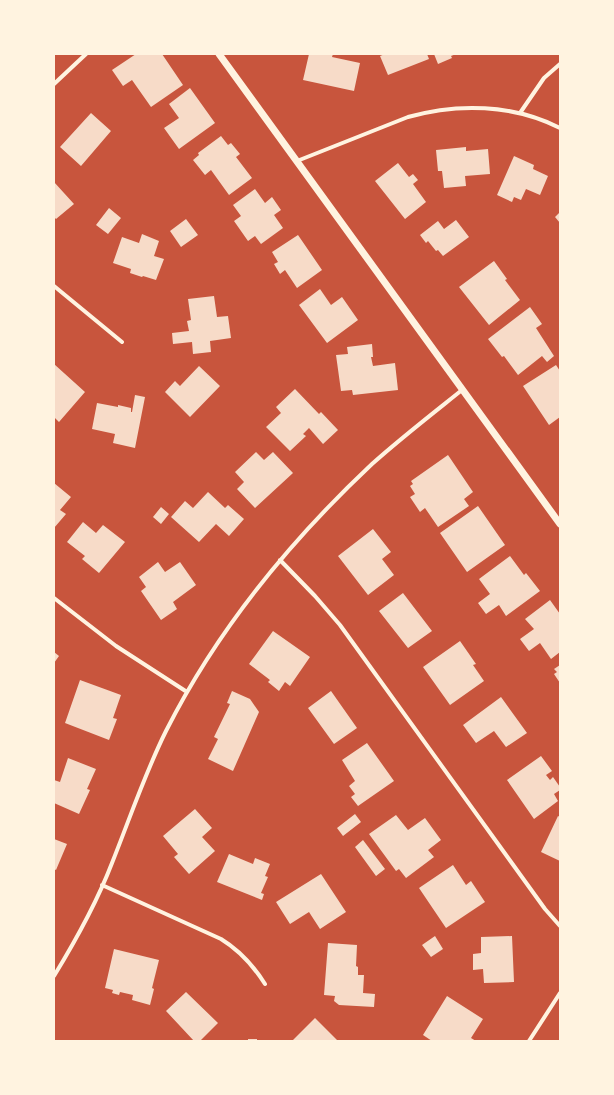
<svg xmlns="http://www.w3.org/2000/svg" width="614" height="1095" viewBox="0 0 614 1095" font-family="Lato,sans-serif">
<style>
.building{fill:#f7dbc8}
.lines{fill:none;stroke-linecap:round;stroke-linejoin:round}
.minor{stroke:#fff3e0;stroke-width:4}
.tertiary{stroke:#fff3e0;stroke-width:7}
</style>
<rect width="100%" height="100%" fill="#c8553d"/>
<!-- building -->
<path class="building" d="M136,54H162L183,85L151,107L132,80L123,86L112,70Z
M309,54H333L332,57L360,63L354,91L303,80Z
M385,54H427L429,59L388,75L380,56Z
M434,54H456L451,56L452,58L438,64Z
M190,88L215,123L179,149L164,128L179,118L169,104Z
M91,113L111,131L81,166L60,147Z
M221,136L228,145L231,143L240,154L236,157L252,178L229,195L211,170L205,175L193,160L199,155L198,153Z
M466,147V151L488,149L490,174L465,176L466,186L444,188L442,171H438L436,150Z
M514,156L534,165L533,169L548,176L540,195L526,189L521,200L514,197L512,202L497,195Z
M398,163L409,177L413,174L418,180L413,184L426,202L405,219L375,181Z
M54,182L74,204L56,219L54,217Z
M255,189L265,203L272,197L281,210L274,215L283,228L261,244L255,236L248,241L234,221L241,216L233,205Z
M109,208L121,218L108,234L96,225Z
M560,212V223L555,217Z
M186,219L198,235L181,247L170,231Z
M456,220L469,237L443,256L438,250L436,251L428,241L426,243L420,235L438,221L444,229Z
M142,234L159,241L154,256L164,259L156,280L143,276L142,277L130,273L131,269L113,263L122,237L139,243Z
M298,235L322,270L297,288L285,270L280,274L274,264L278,262L272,252Z
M494,261L507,279L505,280L520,300L489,325L459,287Z
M320,289L331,305L342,297L358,320L327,343L299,305Z
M214,296L217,317L228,316L231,338L210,341L211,352L193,354L192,342L173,344L172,333L189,331L187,321L191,320L188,299Z
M530,307L542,324L536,328L554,356L547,362L542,356L518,375L504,356L502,357L488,339Z
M372,344L373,357H371L373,366L395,363L398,390L353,395L352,390L341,391L336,355L348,354L347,347Z
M54,364L85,392L59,422L54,417Z
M556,365L560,371V417L549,425L523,386Z
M199,366L220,386L190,417L165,392L175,381L180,386Z
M295,389L319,414L321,412L338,430L323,444L309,428L303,434L306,436L290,451L266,427L281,413L276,407Z
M135,395L145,397L135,448L113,443L115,434L92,429L97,403L118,407V405L131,408V412H132Z
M256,452L264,460L273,452L293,473L255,508L237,489L244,482L235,472Z
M448,455L473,492L464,499L469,506L438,527L425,508L420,512L410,497L415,494L410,486L413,484L411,481Z
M54,483L71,497L60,510L66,514L54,528Z
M208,492L225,508L228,505L244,519L229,536L216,524L199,542L171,517L185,501L193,508Z
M478,506L505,545L467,572L440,533Z
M161,507L169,514L161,524L153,517Z
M83,522L96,533L103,525L125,542L99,573L82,559L85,556L67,542Z
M373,529L391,552L382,559L394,575L368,595L338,556Z
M510,556L524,575L526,573L540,591L506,616L499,605L486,614L478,603L490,594L479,579Z
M158,562L165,572L180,562L196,585L173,602L177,609L161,620L141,591L146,587L139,577Z
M403,593L432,631L408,648L379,611Z
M550,600L560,614V652L551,659L540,643L529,651L520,639L534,629L525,619Z
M273,631L310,657L290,686L285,682L279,691L268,682L270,680L249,664Z
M460,641L476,664L473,665L484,681L450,705L423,667Z
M54,652L59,656L54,663Z
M560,665V683L554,674L557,672L554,669Z
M80,680L121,695L113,718L117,719L109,740L65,723Z
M232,691L250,699L259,712L233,771L208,759L218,739L214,737L230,704L227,703Z
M331,691L357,728L334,744L308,708Z
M501,697L527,733L506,747L494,731L476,743L463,725Z
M367,743L394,781L358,806L351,797L355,794L349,786L355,781L342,760Z
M541,756L552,771L546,775L550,780L553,777L560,787V790L554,794L558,801L534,819L507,780Z
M68,758L96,769L87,789L90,790L79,814L54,803V780L60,782Z
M195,809L212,828L202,837L215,851L189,874L174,857L178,854L163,836Z
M355,814L361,822L343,836L337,828Z
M396,815L408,830L425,818L441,840L428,850L434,857L406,878L399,869L396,871L369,834Z
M558,816L560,817V861L541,852Z
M54,839L67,844L56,870L54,869Z
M363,840L385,869L376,876L355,847Z
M229,854L253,864L255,858L270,864L265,876L268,877L261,893L264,894L262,900L217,882Z
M453,865L466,885L471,881L485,902L446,928L419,888Z
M321,874L346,912L320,929L309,912L290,924L276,902Z
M435,936L443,949L431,957L422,945Z
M512,936L514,982L484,983L483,969L473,970V954L481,953V937Z
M328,943L357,945L356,966L358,967V975H364L363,993L375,994L374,1007L339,1005L334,1001L335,996L324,995Z
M114,949L159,960L152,988L154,989L150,1005L132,1000L133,995L120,992L119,995L112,993L113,990L105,988Z
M186,992L218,1023L200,1041H194L166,1011Z
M447,996L483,1019L471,1038L476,1041H432L423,1035Z
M315,1018L338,1041H292Z
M248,1039H257V1041H248Z"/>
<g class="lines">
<!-- minor -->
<path class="minor" d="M54,84L86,54
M520,113L544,78L560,64
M297,161L408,117C457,103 513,104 560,128
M54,286L122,342
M280,560L315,596L340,625L545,909L560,926
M54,598L116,646L187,692
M102,885L221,939C239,950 253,965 265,984
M54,976C76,940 97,902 112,863C130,818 145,773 166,731C217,630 290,541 372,464C401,438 432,414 462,390
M529,1041L560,993"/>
<!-- tertiary -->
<path class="tertiary" d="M219,54L560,524"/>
</g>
<!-- border -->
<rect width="614" height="1095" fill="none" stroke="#fff3e0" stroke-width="110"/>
</svg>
